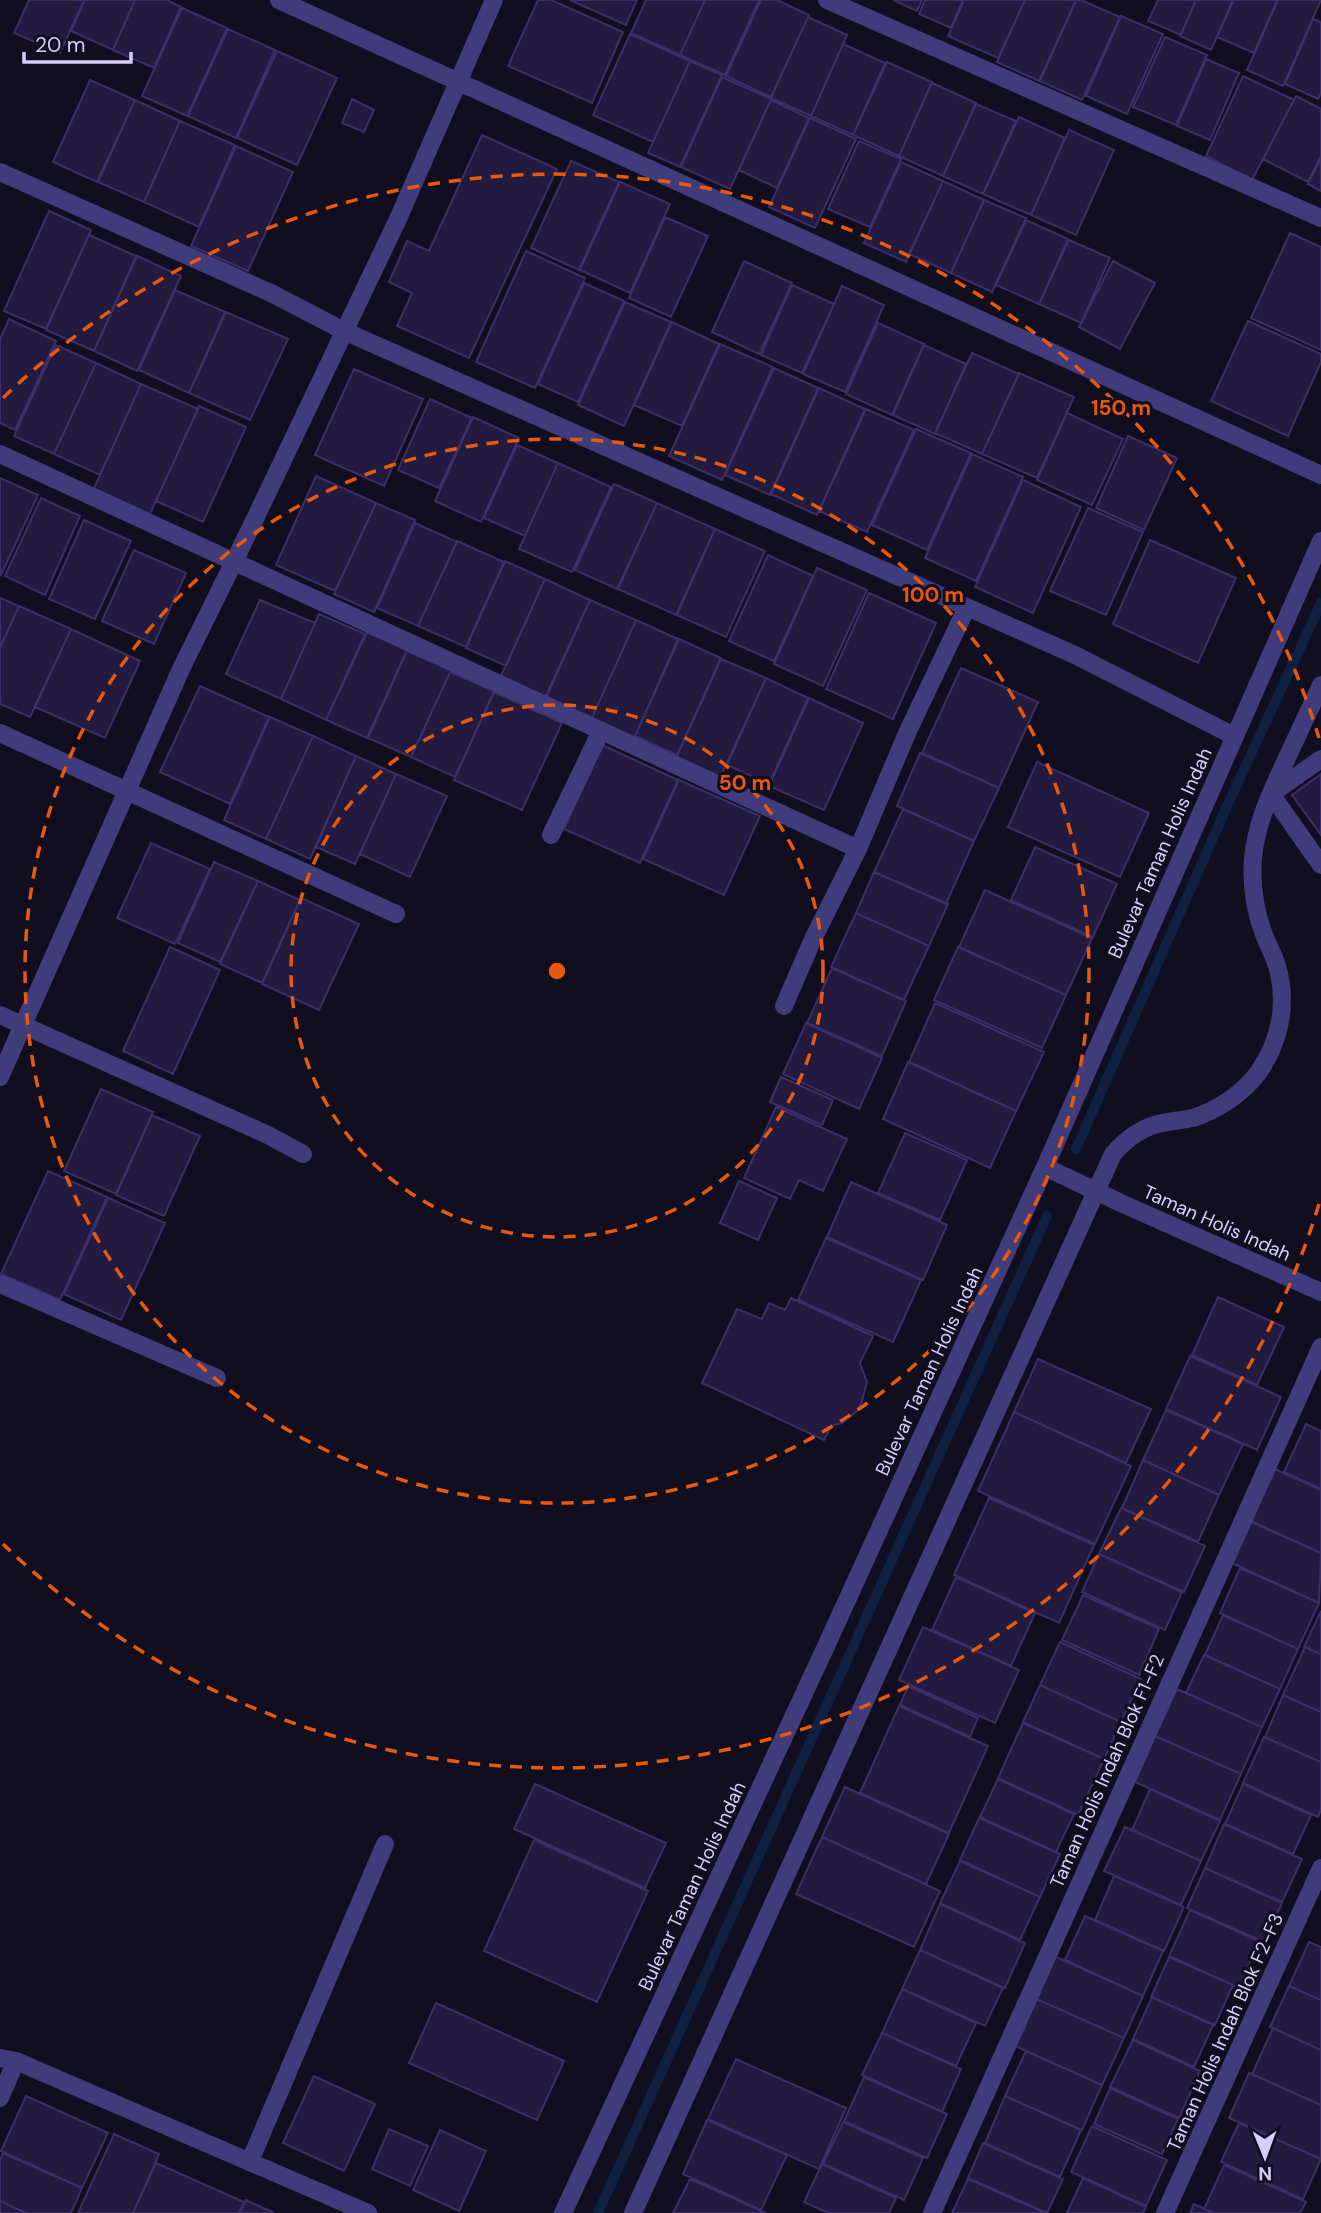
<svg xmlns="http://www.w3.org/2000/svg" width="1321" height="2213" viewBox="0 0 1321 2213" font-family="'DM Sans',sans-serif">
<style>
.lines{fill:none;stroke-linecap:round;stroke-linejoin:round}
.stream{stroke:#0f2142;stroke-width:10}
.building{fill:#231b3f;stroke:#3c2e69;stroke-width:2}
.lane{stroke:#403b7b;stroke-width:18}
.street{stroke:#403b7b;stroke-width:18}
.ring{fill:none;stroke:#e8590c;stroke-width:3.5;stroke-dasharray:12 9}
.labels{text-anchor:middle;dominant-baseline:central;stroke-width:6;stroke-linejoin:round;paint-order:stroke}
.street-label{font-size:19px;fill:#d5cefc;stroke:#110e1f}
.centre{fill:#e8590c;stroke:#110e1f;stroke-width:3.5}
.ring-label{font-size:21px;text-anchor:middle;font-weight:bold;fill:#e8590c;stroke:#110e1f;stroke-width:6;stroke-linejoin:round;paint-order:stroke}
</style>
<rect width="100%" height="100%" fill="#110e1f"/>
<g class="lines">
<!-- stream -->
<path class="stream" d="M1076,1149L1228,804L1321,603
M598,2213L1047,1216"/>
</g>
<!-- building -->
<path class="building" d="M29,0H84L60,53L14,33Z
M85,0H135L113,50L71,31Z
M135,0H167L181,7L154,68L113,50Z
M538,0H551L623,32L592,103L508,66Z
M570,0H637L626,25Z
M646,0H705L680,55L631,33Z
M705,0H759L725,75L680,55Z
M761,0H777L809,15L771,97L726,76Z
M893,0H922L917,11Z
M925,0H963L951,28L919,14Z
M964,0H1025L998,58L948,36Z
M1025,0H1076L1039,81L997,62Z
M1076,0H1081L1120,17L1082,100L1040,81Z
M1158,0H1196L1181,35L1148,21Z
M1196,0H1233L1211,50L1180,36Z
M1234,0H1277L1254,53L1217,37Z
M1278,0H1321L1283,86L1247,70Z
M182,8L227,28L187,116L142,96Z
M1121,16L1163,34L1127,114L1086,96Z
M808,17L847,35L811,116L771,98Z
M1313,19L1321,22V93L1318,99L1285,84Z
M228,29L275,50L236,138L188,116Z
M630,34L690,61L653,142L593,115Z
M1165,37L1207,55L1176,125L1133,107Z
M843,44L885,63L853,135L811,116Z
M277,51L337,78L297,165L237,138Z
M1206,59L1239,73L1210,140L1177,126Z
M690,61L722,75L680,167L648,153Z
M887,62L932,82L899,156L853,135Z
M1243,76L1294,100L1252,180L1206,156Z
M722,77L771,99L730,189L681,167Z
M90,80L135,100L97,182L53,162Z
M932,83L976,103L943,176L899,156Z
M1296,96L1321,109V156L1308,182L1263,159Z
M352,99L374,110L364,132L342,123Z
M135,100L180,121L144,202L98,182Z
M771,100L809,118L777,188L739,170Z
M976,104L1016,121L983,194L943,176Z
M1019,117L1065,138L1031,215L983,194Z
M810,118L856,139L815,228L769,207Z
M180,121L235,145L199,227L144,202Z
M1069,130L1114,150L1076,235L1031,215Z
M482,135L557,169L469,358L397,326L412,293L389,282L407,241L429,251Z
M859,141L901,159L870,227L828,209Z
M236,146L293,172L248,271L191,246Z
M1321,158V191L1308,184Z
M571,161L619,182L579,270L531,248Z
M901,162L943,181L906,262L864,243Z
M943,181L984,200L951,273L909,254Z
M620,182L670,204L630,293L580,270Z
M984,200L1026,218L992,292L951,273Z
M49,211L91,230L46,329L4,311Z
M665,217L708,236L671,317L629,298Z
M1026,220L1068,239L1039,304L996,285Z
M1290,233L1321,247V350L1251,318Z
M89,235L136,256L94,351L46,330Z
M1069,240L1110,258L1081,323L1039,304Z
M526,251L585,278L535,388L476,362Z
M137,256L181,276L137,371L94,351Z
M744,261L792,283L759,354L712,332Z
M1113,261L1155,283L1120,349L1079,327Z
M584,283L624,301L578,402L538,384Z
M792,285L834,304L802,373L761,355Z
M842,286L884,305L845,392L803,374Z
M175,290L225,312L189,393L139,370Z
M625,302L671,322L624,426L578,405Z
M226,312L288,339L250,420L189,393Z
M9,319L56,341L15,430L0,423V339Z
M1248,321L1321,354V362L1288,436L1211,401Z
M672,322L719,344L682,426L634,405Z
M878,323L924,344L892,415L846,394Z
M720,344L773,367L722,480L669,456Z
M56,345L96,363L54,454L14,436Z
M924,345L966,364L935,434L893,415Z
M972,353L1019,374L982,454L935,433Z
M96,363L141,384L100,475L54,454Z
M774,368L818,388L770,495L725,475Z
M354,369L423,399L384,486L315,455Z
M1019,373L1074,397L1037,478L982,454Z
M141,384L198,409L148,518L92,493Z
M819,388L865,409L817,515L771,494Z
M430,399L472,418L439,488L398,470Z
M199,406L246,427L203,522L156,501Z
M866,409L914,430L867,532L819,511Z
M1067,413L1123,439L1092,505L1037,480Z
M473,417L519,438L481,522L435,501Z
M916,429L971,453L927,550L872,525Z
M1128,436L1177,458L1144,530L1096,508Z
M517,445L558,463L525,536L484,518Z
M972,454L1023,477L976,581L925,558Z
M558,463L611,487L572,572L519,549Z
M316,476L376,503L335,591L276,565Z
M0,478L38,495L1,575L0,574Z
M1023,480L1081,507L1033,613L975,587Z
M614,484L657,503L617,589L575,570Z
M41,498L80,516L45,595L5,576Z
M376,503L415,520L374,612L334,594Z
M657,503L715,529L676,615L618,589Z
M1088,508L1143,532L1106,615L1050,591Z
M84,520L131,541L95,619L49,599Z
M415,523L457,542L418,626L377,608Z
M715,529L765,551L726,637L677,615Z
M1150,540L1236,578L1198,663L1113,624Z
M457,541L504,562L466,647L418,626Z
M134,550L186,573L154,644L102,621Z
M768,555L813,576L774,661L729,641Z
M505,561L545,579L506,666L466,648Z
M817,568L867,590L823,686L774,664Z
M545,579L590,600L545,698L500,678Z
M869,593L936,623L893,719L826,689Z
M0,598L19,606L0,648Z
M260,600L315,623L281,699L226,674Z
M590,600L636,620L592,718L546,698Z
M19,606L71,629L30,717L0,704V648Z
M319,614L365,634L326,720L281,699Z
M636,620L678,639L634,739L591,720Z
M71,629L140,661L105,738L35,707Z
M367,632L407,650L367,738L326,720Z
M679,639L721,658L677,755L635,736Z
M407,651L451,670L411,757L368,738Z
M721,659L766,678L720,778L676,758Z
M961,668L1038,702L999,788L922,753Z
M450,672L494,691L455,777L411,757Z
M766,678L808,698L769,784L727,765Z
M200,686L269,717L230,804L160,772Z
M494,692L562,723L522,810L454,780Z
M809,698L863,723L824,810L769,786Z
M270,717L313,736L266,839L224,820Z
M313,736L356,756L310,859L266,839Z
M602,745L678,780L640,863L564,829Z
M920,753L999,788L974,841L897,806Z
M356,756L396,774L355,864L316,847Z
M1037,762L1149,813L1120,877L1008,827Z
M396,774L447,796L410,877L360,854Z
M1321,774V835L1292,795Z
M679,780L760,816L724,895L643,859Z
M903,809L974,841L946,904L874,872Z
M151,843L210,869L175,944L117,918Z
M1035,847L1117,884L1093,937L1011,900Z
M214,862L258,881L220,962L178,943Z
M874,872L948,904L929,946L856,913Z
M258,881L300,900L262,983L220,964Z
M985,890L1092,938L1066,995L959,947Z
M301,898L359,924L319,1010L262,984Z
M856,913L929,946L904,1000L831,967Z
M170,947L220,970L173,1074L123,1051Z
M958,947L1066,995L1042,1048L934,1000Z
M832,968L906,1001L882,1056L807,1023Z
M935,1003L1044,1052L1016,1111L909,1062Z
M806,1023L882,1058L859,1109L783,1074Z
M908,1062L1016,1111L990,1168L883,1119Z
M781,1077L833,1100L822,1125L770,1102Z
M101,1089L153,1112L116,1194L64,1171Z
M776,1107L847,1139L823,1191L799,1180L790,1199L744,1178Z
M152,1115L200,1136L164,1216L116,1195Z
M905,1133L967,1160L940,1220L878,1193Z
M48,1171L107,1197L60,1300L1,1274Z
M739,1181L777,1198L758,1240L720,1223Z
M851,1182L947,1225L923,1280L827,1237Z
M108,1198L165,1223L121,1320L64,1294Z
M826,1238L921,1280L893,1342L798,1300Z
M1218,1297L1284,1327L1257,1385L1192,1355Z
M791,1298L873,1336L860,1363L867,1382L862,1401L858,1410L842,1423L831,1426L824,1440L702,1383L737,1309L762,1319L769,1303L785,1310Z
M1190,1356L1281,1397L1257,1450L1166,1409Z
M1038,1359L1151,1409L1126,1463L1014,1412Z
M1166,1410L1243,1444L1219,1495L1143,1460Z
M1014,1412L1131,1466L1095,1544L978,1491Z
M1306,1424L1321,1431V1489L1284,1472Z
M1143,1460L1219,1495L1198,1542L1122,1508Z
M1275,1469L1321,1490V1553L1251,1521Z
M989,1498L1094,1545L1059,1623L954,1575Z
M1121,1508L1205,1546L1184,1592L1099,1554Z
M1251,1522L1321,1553L1319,1603L1232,1563Z
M1099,1554L1182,1592L1165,1630L1082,1592Z
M1240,1568L1319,1603L1298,1649L1220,1613Z
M956,1577L1035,1613L1011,1666L932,1630Z
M1083,1595L1159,1629L1139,1675L1062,1640Z
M1321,1611V1654L1304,1647Z
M1223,1615L1298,1649L1280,1689L1205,1655Z
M923,1627L1019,1670L995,1723L899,1680Z
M1060,1642L1141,1679L1121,1722L1040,1685Z
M1305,1647L1321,1654V1712L1283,1695Z
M1204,1655L1280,1689L1262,1727L1186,1693Z
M1040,1685L1121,1722L1104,1759L1023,1722Z
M908,1686L978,1718L970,1737L900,1705Z
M1177,1689L1262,1727L1241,1774L1155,1736Z
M1283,1695L1321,1712V1762L1265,1737Z
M899,1706L988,1746L949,1833L860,1793Z
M1023,1723L1104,1759L1078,1815L998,1778Z
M1155,1736L1241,1774L1220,1820L1135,1782Z
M1264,1737L1321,1762V1810L1318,1817L1243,1783Z
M998,1779L1074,1814L1056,1852L980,1817Z
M535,1784L666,1843L645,1888L514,1829Z
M1243,1784L1311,1815L1293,1854L1225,1824Z
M845,1787L949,1834L926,1884L822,1837Z
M1150,1789L1220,1821L1201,1861L1132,1830Z
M979,1818L1060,1854L1040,1897L960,1860Z
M1224,1824L1302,1859L1282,1902L1205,1868Z
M1125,1827L1201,1861L1181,1905L1104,1871Z
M822,1837L940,1891L914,1947L796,1894Z
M534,1840L648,1891L597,2002L484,1951Z
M960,1861L1040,1897L1020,1940L940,1903Z
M1205,1868L1282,1903L1264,1942L1187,1908Z
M1114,1876L1184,1907L1164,1951L1095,1920Z
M940,1904L1025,1943L1005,1988L920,1950Z
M1190,1910L1259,1941L1239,1988L1169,1956Z
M1085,1916L1163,1951L1143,1996L1065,1960Z
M1309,1942L1321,1947V2000L1289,1986Z
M920,1950L1003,1988L985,2026L902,1989Z
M1054,1956L1143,1996L1124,2038L1034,1998Z
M1169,1957L1233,1985L1215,2025L1151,1997Z
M1289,1986L1321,2000V2050L1270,2027Z
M902,1989L976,2023L956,2066L882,2033Z
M1152,1997L1213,2025L1194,2067L1133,2039Z
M1034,1998L1124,2038L1102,2085L1013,2045Z
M436,2003L564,2061L537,2120L409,2063Z
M1273,2028L1321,2050V2105L1252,2074Z
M882,2033L961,2069L942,2112L862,2075Z
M1133,2040L1200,2071L1179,2118L1110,2087Z
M1026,2051L1102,2085L1082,2130L1005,2096Z
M736,2059L846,2108L819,2169L708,2119Z
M1249,2073L1321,2105V2159L1229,2118Z
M314,2076L375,2104L344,2171L283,2143Z
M864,2077L947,2114L927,2158L844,2121Z
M1110,2088L1178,2119L1162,2154L1094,2124Z
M26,2096L108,2133L82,2188L1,2151Z
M1005,2096L1081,2130L1060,2177L985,2143Z
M707,2120L787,2155L761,2210L683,2174Z
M843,2122L923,2158L904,2200L823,2164Z
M1239,2123L1321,2159L1303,2199L1221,2162Z
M1092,2126L1167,2160L1146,2206L1071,2172Z
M389,2129L428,2146L410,2186L372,2169Z
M440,2130L486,2151L459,2211L413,2190Z
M114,2134L159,2154L133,2213H78Z
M983,2143L1063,2179L1047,2213L968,2178Z
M3,2153L82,2188L71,2213H26L0,2201V2160Z
M156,2163L244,2202L239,2213H133Z
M822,2164L896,2198L889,2213H828L804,2202Z
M1224,2165L1306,2202L1300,2213H1213L1204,2209Z
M1083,2178L1146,2207L1143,2213H1067Z
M690,2179L766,2213H673Z
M968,2179L1045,2213H952Z
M246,2200L274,2213H240Z
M0,2201L26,2213H0Z
M1194,2204L1214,2213H1190Z"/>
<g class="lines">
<!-- lane -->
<path class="lane" d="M1271,794L1321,759"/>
<!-- street -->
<path class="street" d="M279,0L1321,475
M827,0L1321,218
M0,172L273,294L344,331L1075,655L1234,736
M0,454L858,849
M0,733L396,914
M1271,794L1321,865
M551,835L601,731
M784,1006L813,939L858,849L908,731L967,607
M0,1015L268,1135L303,1154
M0,1077L181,669L253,523L398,219L494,0
M1045,1167L1123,1204L1321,1292
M0,1284L217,1378
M0,2058L16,2061L368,2213
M0,2098L16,2061
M250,2161L385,1844
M563,2213L827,1644L1045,1167L1321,541
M633,2213L1113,1154C1126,1139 1142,1127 1162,1123C1172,1121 1183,1120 1193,1118C1218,1110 1242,1094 1258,1073C1280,1042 1288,1003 1277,966C1274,956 1269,947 1265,937C1255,912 1251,884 1253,858C1256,823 1271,793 1285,762C1297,736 1309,711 1321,685
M932,2213L1321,1347
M1165,2213L1321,1868"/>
</g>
<!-- distance rings -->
<g class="ring">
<circle cx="557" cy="971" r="266"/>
<circle cx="557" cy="971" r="532"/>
<path d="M1319 1204A797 797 0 0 1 3 1544M3 398A797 797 0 0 1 1319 738"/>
</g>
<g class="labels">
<!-- street labels -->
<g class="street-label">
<text transform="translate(1160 853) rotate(-66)">Bulevar Taman Holis Indah</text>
<text transform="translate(1217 1223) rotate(24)">Taman Holis Indah</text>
<text transform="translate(929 1371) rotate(-65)">Bulevar Taman Holis Indah</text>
<text transform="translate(1107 1771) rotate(-66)">Taman Holis Indah Blok F1-F2</text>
<text transform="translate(692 1886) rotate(-65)">Bulevar Taman Holis Indah</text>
<text transform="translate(1225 2032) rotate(-66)">Taman Holis Indah Blok F2-F3</text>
</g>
</g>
<circle cx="557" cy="971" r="10" class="centre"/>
<g class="ring-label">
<text x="1121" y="415">150 m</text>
<text x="933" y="602">100 m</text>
<text x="745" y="790">50 m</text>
</g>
<!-- north arrow -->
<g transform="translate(1265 2157) rotate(179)" stroke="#110e1f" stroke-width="5" paint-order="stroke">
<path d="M0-5L12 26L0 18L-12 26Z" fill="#d5cefc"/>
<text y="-10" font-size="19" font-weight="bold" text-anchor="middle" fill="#d5cefc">N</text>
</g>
<!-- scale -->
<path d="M24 52v10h107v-10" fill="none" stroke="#d5cefc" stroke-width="3.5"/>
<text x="35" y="52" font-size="21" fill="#d5cefc" stroke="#110e1f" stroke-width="5" paint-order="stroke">20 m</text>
</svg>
